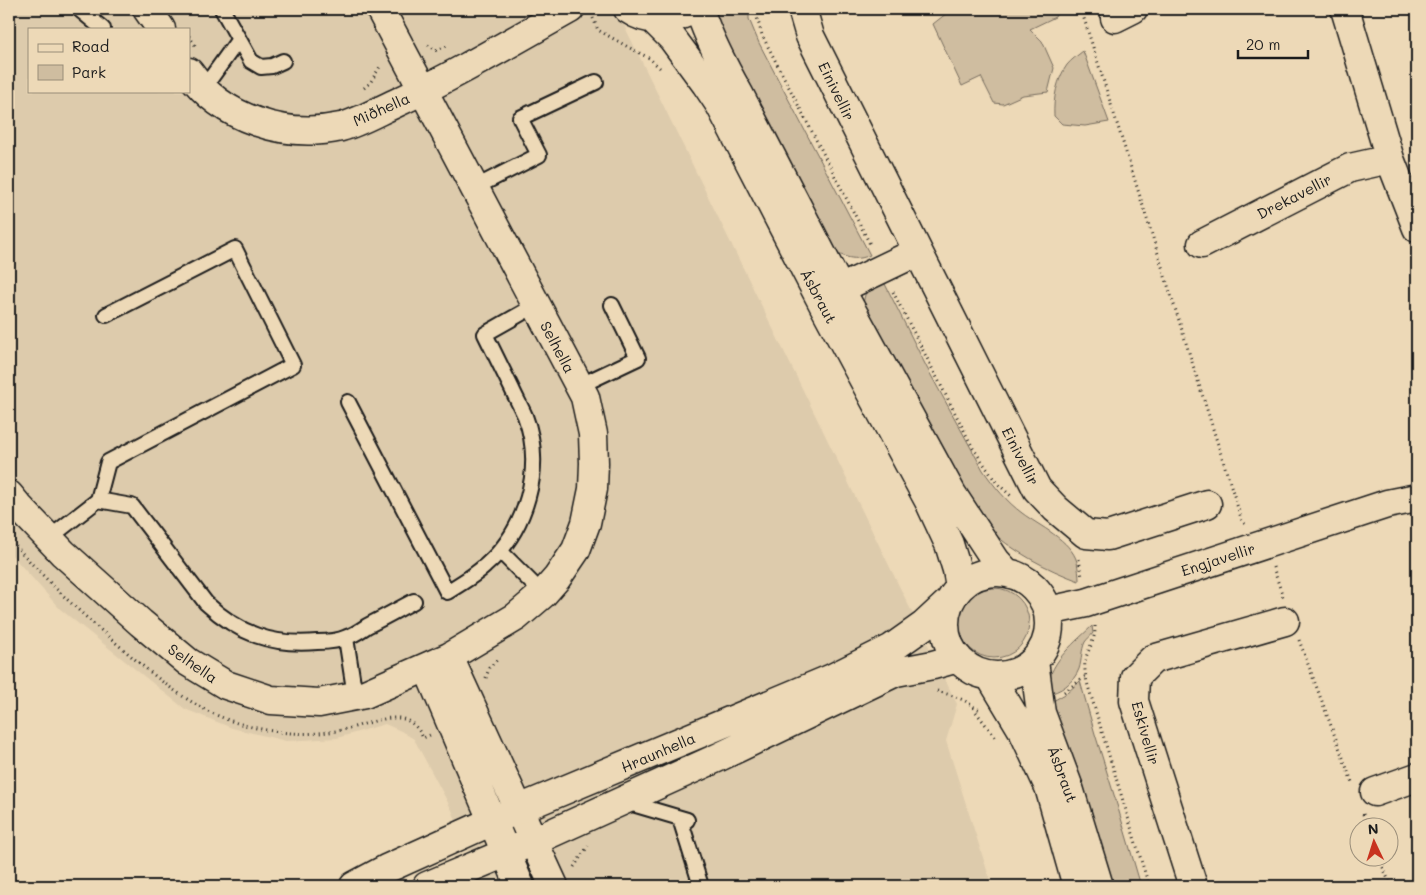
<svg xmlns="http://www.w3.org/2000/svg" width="1426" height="895" viewBox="0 0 1426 895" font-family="Mali,sans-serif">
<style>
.built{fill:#ddcbac;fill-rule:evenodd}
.green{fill:#cfbda0;stroke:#766c5e}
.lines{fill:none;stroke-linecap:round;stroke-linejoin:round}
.service-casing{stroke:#1c1c1c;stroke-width:18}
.minor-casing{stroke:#1c1c1c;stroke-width:31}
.tertiary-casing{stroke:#1c1c1c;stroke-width:31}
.path{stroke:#1c1c1c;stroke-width:3;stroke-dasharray:1 4;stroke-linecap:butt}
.service{stroke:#edd9b7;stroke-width:14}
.minor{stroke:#edd9b7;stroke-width:28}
.tertiary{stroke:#edd9b7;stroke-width:28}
.labels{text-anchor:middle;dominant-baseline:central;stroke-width:4;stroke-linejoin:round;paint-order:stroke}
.street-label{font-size:15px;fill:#1c1c1c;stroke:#edd9b7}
</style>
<rect width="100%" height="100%" fill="#edd9b7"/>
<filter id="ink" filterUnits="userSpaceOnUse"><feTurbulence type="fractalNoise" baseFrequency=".02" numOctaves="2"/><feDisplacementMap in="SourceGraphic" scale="10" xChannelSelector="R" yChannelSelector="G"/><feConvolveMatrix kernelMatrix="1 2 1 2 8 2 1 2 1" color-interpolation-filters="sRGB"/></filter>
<g filter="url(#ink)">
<!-- built -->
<path class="built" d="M9,9H616L957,704L946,741L992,886H481L452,810L414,739L401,731L385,724L337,738L286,741L232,728L185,709L60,609L9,552ZM29,29H189V91H29Z"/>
<!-- green -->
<path class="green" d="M715,9H749V19L759,43L870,255C856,262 842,257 830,249L714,18Z
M952,9H1059L1055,17L1030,29L1042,41L1054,68L1048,92L1023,95L1003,104L994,103L981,77L962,86L933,24Z
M1083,51L1109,122L1085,126L1062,124L1054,116C1053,99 1057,79 1067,65C1071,60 1078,55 1083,51Z
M881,276L927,368L983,470C994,486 1007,502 1022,513C1039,526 1071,540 1077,562C1078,568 1079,575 1079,581C1046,569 1012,551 986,527C978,520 972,511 965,504L863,303L866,291Z
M959 623a35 35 0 1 1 70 0a35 35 0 1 1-70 0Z
M1092,626L1093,633C1091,636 1087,639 1085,642C1081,650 1082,660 1079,669C1074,682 1060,693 1046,694C1049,662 1070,647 1092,626Z
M1080,681L1095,734L1115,798L1141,886H1106L1047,712L1053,701L1067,693Z"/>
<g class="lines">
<defs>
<path id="service" d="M79,9L103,29
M222,9L251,61L261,67L272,66L283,61
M203,89L239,39
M474,188L539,155L520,118L596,82
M579,386L638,358L612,305
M348,402L447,592C460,584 474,576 485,566C526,531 545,468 525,416C521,407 516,398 512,389C503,371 494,352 485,334L536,305
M98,500L108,462L293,365L235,249L106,315
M48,539L98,500L132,506L206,603C239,634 272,646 317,642C327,642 339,641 347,637C354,635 361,630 367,626C383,618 399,609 414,601
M500,551L543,594
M346,638L355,696
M626,802L687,820
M681,822L701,886"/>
<path id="minor" d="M147,9L161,29
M804,9L803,12L810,36L1037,489L1056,509L1086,534L1108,536L1207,504
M1345,9L1390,159L1417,228
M1115,18L1133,9
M189,72C222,119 285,139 341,127C360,122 378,111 396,103C456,75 513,41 570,9
M1202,244L1350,168L1390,159
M840,289L917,252
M9,495L19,507L63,553L141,623L188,662L226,685L271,700L319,703L365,694L449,657L516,617L543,594L557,578L576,550L586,523L593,489L594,463L593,434L585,397L380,9
M1048,611L1086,603L1387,504L1417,498
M449,657L554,886
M427,667L520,886
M1375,792L1417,777
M1193,886L1134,701L1135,677L1153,659L1285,621"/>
<path id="tertiary" d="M628,9C648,23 673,22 693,9
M699,9C709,39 723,66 739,94L840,289L952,494L996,561L1007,573
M653,19L672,38L706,84L720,105L824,306L929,501L949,544L957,570L960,587
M945 624a52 52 0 1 1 104 0a52 52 0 1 1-104 0Z
M1034,661L1041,713L1069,788L1099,886
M990,676L1023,731L1049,787L1077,886
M354,886L386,869L519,809L830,679L892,648L923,626L951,600
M427,886L534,841L717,758L896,672L933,665L958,658"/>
</defs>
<!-- service casing -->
<use href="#service" class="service-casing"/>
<!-- minor casing -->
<use href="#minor" class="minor-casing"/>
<!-- tertiary casing -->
<use href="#tertiary" class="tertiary-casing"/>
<!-- path -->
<path class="path" d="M757,9L756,14L762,35L871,246
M1081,9L1242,521L1246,525
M593,18L598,30L628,47L649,58L661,69
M189,36L197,48
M428,45L436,50L438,54
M436,50L450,45
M364,88L370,83L381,65
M893,292L973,448L996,482L1011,496
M9,538C44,579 81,614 123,649C160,681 199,714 248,726C280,734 309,736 342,730C359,727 380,717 397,718C409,718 419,728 423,738L430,735
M1079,559L1082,577
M1273,567L1283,597
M1095,626C1096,639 1088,649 1085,661C1084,669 1086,678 1088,686L1149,886
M1299,640L1352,782
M486,678L489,668L497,660
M937,691C947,694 958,697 967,702C972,705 974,708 981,710
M1064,692L1086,676
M973,708L995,737
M1363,814L1368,828
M1379,858L1391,886
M574,867L588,846"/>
<!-- service -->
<use href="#service" class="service"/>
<!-- minor -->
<use href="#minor" class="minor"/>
<!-- tertiary -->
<use href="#tertiary" class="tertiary"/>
</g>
</g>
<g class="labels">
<!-- street labels -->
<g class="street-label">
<text transform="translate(837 91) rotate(64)">Einivellir</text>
<text transform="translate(381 109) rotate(-24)">Miðhella</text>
<text transform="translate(1294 196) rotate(-27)">Drekavellir</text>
<text transform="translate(819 296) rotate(62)">Ásbraut</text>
<text transform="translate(558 347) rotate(62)">Selhella</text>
<text transform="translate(1021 456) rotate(63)">Einivellir</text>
<text transform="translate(1218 559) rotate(-18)">Engjavellir</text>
<text transform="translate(193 663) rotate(35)">Selhella</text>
<text transform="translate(1146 733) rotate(74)">Eskivellir</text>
<text transform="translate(658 752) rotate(-23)">Hraunhella</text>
<text transform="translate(1063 774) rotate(70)">Ásbraut</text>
</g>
</g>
<!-- margin -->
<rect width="1426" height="895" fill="none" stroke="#edd9b7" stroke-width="30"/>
<rect x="15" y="15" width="1396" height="865" fill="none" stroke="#1c1c1c" stroke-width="2" filter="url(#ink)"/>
<!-- legend -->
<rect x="28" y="28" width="162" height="65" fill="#edd9b7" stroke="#998d79"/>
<rect x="38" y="44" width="25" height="8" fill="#edd9b7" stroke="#998d79"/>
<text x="72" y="52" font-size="15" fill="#1c1c1c">Road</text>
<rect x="38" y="65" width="25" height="15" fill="#cfbda0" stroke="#998d79"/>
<text x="72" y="78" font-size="15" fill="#1c1c1c">Park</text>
<!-- north arrow -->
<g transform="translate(1374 842) rotate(356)"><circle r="24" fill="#edd9b7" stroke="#998d79"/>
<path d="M0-4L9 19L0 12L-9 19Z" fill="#c8321e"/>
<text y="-8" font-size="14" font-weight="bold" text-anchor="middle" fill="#1c1c1c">N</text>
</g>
<!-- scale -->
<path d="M1238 50v8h70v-8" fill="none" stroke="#1c1c1c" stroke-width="2.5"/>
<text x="1246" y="50" font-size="15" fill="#1c1c1c" stroke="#edd9b7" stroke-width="4" paint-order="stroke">20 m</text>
</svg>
